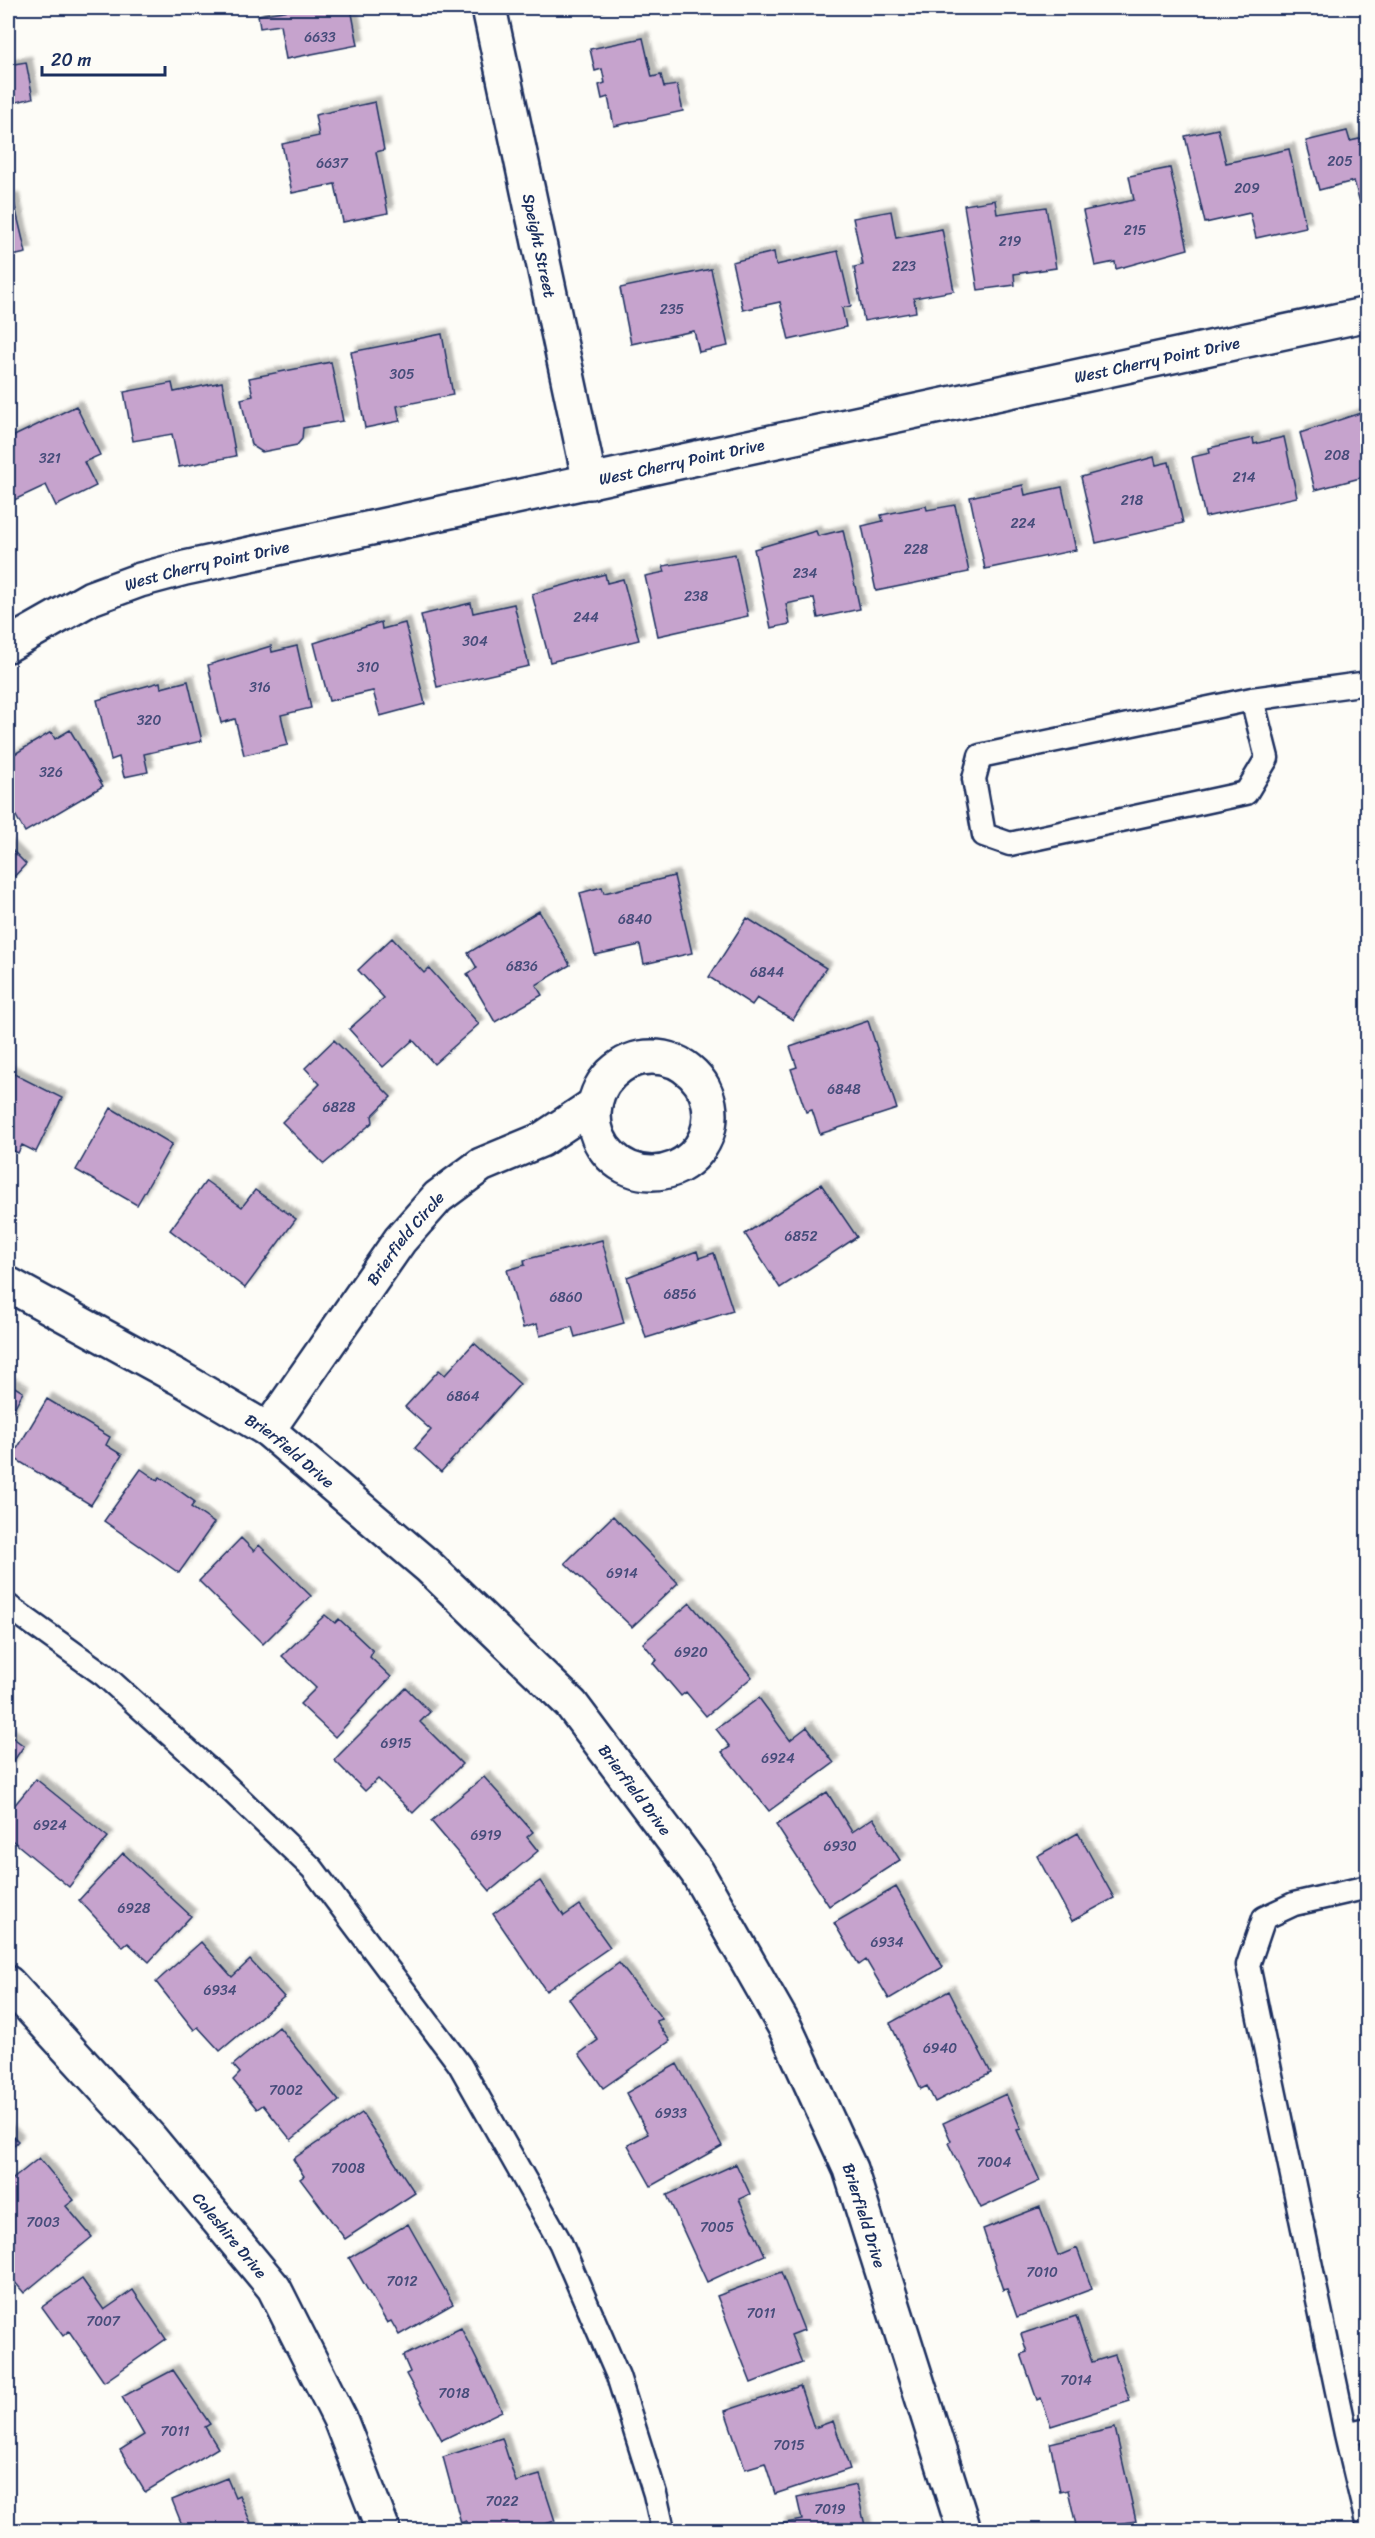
<svg xmlns="http://www.w3.org/2000/svg" width="1375" height="2538" viewBox="0 0 1375 2538" font-family="Sriracha,sans-serif">
<style>
.building{fill:#c6a3cd;stroke:#1b2f5e;stroke-width:1.5;filter:url(#shadow)}
.lines{fill:none;stroke-linecap:round;stroke-linejoin:round}
.lane-casing{stroke:#1b2f5e;stroke-width:27}
.street-casing{stroke:#1b2f5e;stroke-width:38}
.lane{stroke:#fdfcf7;stroke-width:22}
.street{stroke:#fdfcf7;stroke-width:33}
.labels{text-anchor:middle;dominant-baseline:central;stroke-width:5;stroke-linejoin:round;paint-order:stroke}
.number-label{font-size:14px;fill:#464c7a}
.street-label{font-size:16px;fill:#1b2f5e;stroke:#fdfcf7}
</style>
<defs>
<filter id="shadow"><feDropShadow dx="5.5" dy="-5.5" stdDeviation="1.5" flood-color="#0004"/></filter>
</defs>
<rect width="100%" height="100%" fill="#fdfcf7"/>
<filter id="ink" filterUnits="userSpaceOnUse"><feTurbulence type="fractalNoise" baseFrequency=".0167" numOctaves="2"/><feDisplacementMap in="SourceGraphic" scale="12" xChannelSelector="R" yChannelSelector="G"/><feConvolveMatrix kernelMatrix="1 2 1 2 8 2 1 2 1" color-interpolation-filters="sRGB"/></filter>
<g filter="url(#ink)">
<!-- building -->
<path class="building" d="M303,8H351L358,45L286,59L280,25L260,28L258,15Z
M590,8H618L592,13Z
M643,38L652,77L661,75L664,87L677,85L683,111L614,126L608,97L602,99L599,85L605,83L602,69L595,71L590,49Z
M26,62L33,98L8,104V65Z
M375,102L384,150L376,152L388,213L343,222L335,184L292,193L282,144L319,136L315,115Z
M1218,129L1226,163L1289,149L1306,227L1256,238L1250,213L1205,223L1185,136Z
M1347,131L1350,141L1368,137V213L1363,214L1354,181L1319,190L1306,141Z
M1170,168L1188,249L1116,269L1115,262L1095,266L1083,211L1134,200L1129,176Z
M13,198L26,253L8,257V199Z
M995,200L997,214L1046,207L1056,268L1014,274L1015,285L978,290L964,205Z
M891,211L896,238L942,229L954,291L914,298L916,312L864,321L854,267L863,265L853,218Z
M838,251L851,306L842,308L846,327L789,340L780,302L743,310L732,262L774,252L776,265Z
M711,269L728,346L699,352L694,331L631,344L620,288Z
M442,334L453,395L397,406L400,421L365,428L351,352Z
M331,362L343,421L303,428L302,439L297,445L262,452L251,445L241,399L253,396L249,378Z
M222,382L236,456L179,467L172,434L133,441L124,392L172,383L174,392Z
M76,406L100,455L84,462L96,486L56,506L46,485L10,502L8,497V439Z
M1363,412L1368,417V491L1364,477L1315,490L1300,433Z
M1284,437L1297,497L1205,517L1192,457L1210,453L1209,448L1253,438L1254,444Z
M1154,457L1156,465L1169,462L1183,523L1096,543L1081,477Z
M1023,485L1025,495L1062,487L1076,550L985,569L970,497Z
M955,505L969,572L876,591L862,526L883,521L881,515L926,506L927,510Z
M843,530L860,609L818,618L814,598L786,604L790,624L771,628L754,549L816,531L818,536Z
M735,554L748,616L658,636L645,576L665,572L663,566Z
M605,574L607,583L623,579L639,640L550,662L532,594Z
M471,603L473,613L514,604L529,666L437,687L421,615Z
M381,622L382,629L405,623L425,704L380,716L373,691L329,701L314,643Z
M271,646L272,652L297,646L311,708L281,715L288,745L244,755L235,719L221,723L208,665Z
M188,681L202,741L144,754L148,772L124,777L119,757L111,760L97,700L160,682L161,688Z
M70,730L103,786L25,832L8,802V758L51,732L55,739Z
M8,846L26,864L8,883Z
M674,876L692,953L644,964L640,945L595,955L580,893L602,887L604,893Z
M539,911L570,965L536,985L542,995L495,1022L467,974L477,968L468,953Z
M747,918L826,968L793,1020L757,998L752,1005L709,977Z
M392,938L424,973L429,968L479,1024L434,1064L413,1040L383,1067L349,1029L384,998L358,970Z
M868,1021L897,1109L820,1134L812,1110L806,1112L791,1069L797,1067L790,1047Z
M334,1040L391,1097L372,1116L373,1122L324,1164L282,1122L320,1084L305,1068Z
M8,1071L62,1098L36,1152L22,1145L18,1153L8,1148Z
M111,1108L172,1144L137,1205L76,1170Z
M206,1181L242,1207L255,1190L296,1219L245,1288L170,1230Z
M821,1184L857,1237L780,1288L745,1234Z
M602,1240L624,1323L575,1337L572,1327L540,1336L537,1324L523,1328L507,1270L525,1265L524,1260Z
M697,1251L699,1258L714,1253L733,1311L646,1338L627,1277Z
M474,1343L520,1384L441,1472L415,1448L431,1430L405,1407L439,1370L445,1375Z
M8,1383L23,1392L8,1419Z
M47,1399L110,1437L106,1445L122,1455L91,1505L12,1457Z
M141,1469L157,1480L160,1477L195,1502L191,1507L214,1523L179,1573L104,1521Z
M613,1516L678,1583L632,1627L565,1563Z
M241,1538L254,1551L259,1545L311,1596L263,1644L199,1581Z
M690,1603L752,1677L706,1716L686,1692L681,1696L653,1663L657,1660L643,1643Z
M325,1615L335,1623L339,1619L373,1651L370,1657L391,1677L335,1737L300,1704L316,1688L282,1656Z
M406,1688L430,1712L420,1722L462,1764L413,1813L378,1779L365,1791L334,1760Z
M759,1698L790,1740L807,1727L834,1763L769,1811L722,1752L730,1747L716,1729Z
M8,1734L24,1746L8,1769Z
M484,1777L533,1832L527,1837L538,1851L490,1891L431,1821Z
M36,1779L108,1837L69,1887L8,1837V1813Z
M827,1792L852,1832L873,1818L900,1860L829,1906L776,1825Z
M1078,1833L1114,1898L1072,1921L1037,1856Z
M123,1853L191,1916L149,1962L128,1943L123,1947L79,1900Z
M540,1881L564,1916L580,1905L610,1947L546,1991L493,1914Z
M896,1887L943,1967L889,1999L866,1960L859,1965L834,1923Z
M201,1942L232,1977L250,1960L284,1997L220,2051L198,2027L194,2030L156,1982Z
M619,1963L662,2019L656,2021L670,2041L603,2088L579,2054L598,2040L569,1999Z
M949,1991L991,2073L935,2102L927,2086L921,2089L890,2023Z
M279,2027L339,2101L291,2140L263,2105L257,2109L233,2080L240,2073L233,2065Z
M677,2064L722,2146L651,2186L628,2145L648,2134L626,2093Z
M1006,2094L1021,2129L1017,2130L1040,2181L981,2208L948,2143L951,2141L943,2123Z
M362,2113L415,2193L345,2239L300,2179L304,2176L293,2159Z
M8,2131L18,2141L8,2152Z
M39,2158L74,2200L66,2206L92,2237L24,2293L8,2274V2183Z
M736,2164L750,2194L739,2199L765,2255L707,2282L667,2195Z
M1040,2207L1058,2256L1077,2248L1092,2289L1017,2317L1007,2289L1003,2290L983,2229Z
M408,2224L453,2304L399,2335L391,2321L387,2323L349,2258Z
M781,2272L804,2330L791,2335L802,2363L751,2383L717,2296Z
M82,2279L104,2310L133,2290L166,2339L104,2382L69,2331L63,2336L42,2307Z
M1076,2316L1092,2362L1115,2355L1130,2401L1051,2426L1041,2398L1037,2400L1021,2354L1027,2352L1021,2334Z
M461,2328L502,2411L442,2440L406,2374L410,2372L403,2356Z
M173,2370L210,2424L205,2427L218,2448L145,2492L120,2450L144,2435L122,2397Z
M800,2386L814,2428L833,2421L850,2469L775,2494L765,2463L745,2469L725,2411Z
M1115,2428L1136,2521L1077,2530L1068,2490L1060,2492L1050,2443Z
M502,2438L516,2482L540,2475L555,2521L526,2530H469L466,2521L461,2523L443,2457Z
M227,2478L235,2497L239,2495L254,2530H184L172,2500Z
M856,2485L866,2530H781L780,2524L802,2520L797,2498Z"/>
<g class="lines">
<defs>
<path id="lane" d="M1252,699L1267,758L1246,793L1010,844L984,835L974,779L980,756L1252,699L1368,683
M8,1606L104,1675L215,1775L312,1868L460,2065L560,2242L618,2376L655,2494L663,2530
M1368,2429L1346,2434L1368,2527
M1346,2434L1248,1965L1264,1918L1294,1904L1368,1887"/>
<g id="street">
<path id="s1" d="M489,8L590,482"/>
<path id="s2" d="M8,645L91,598L140,580L185,568L1368,314"/>
<circle cx="652" cy="1115" r="58"/>
<path id="s3" d="M8,1284L178,1377L268,1430L429,1567L571,1704L697,1872L785,2027L850,2169L964,2530"/>
<path id="s4" d="M268,1430L400,1240L438,1197L481,1165L541,1140L595,1104"/>
<path id="s5" d="M8,1983L150,2138L274,2288L340,2419L383,2530"/>
</g>
</defs>
<!-- lane casing -->
<use href="#lane" class="lane-casing"/>
<!-- street casing -->
<use href="#street" class="street-casing"/>
<!-- lane -->
<use href="#lane" class="lane"/>
<!-- street -->
<use href="#street" class="street"/>
</g>
</g>
<g class="labels">
<!-- number labels -->
<g class="number-label">
<text x="320" y="37">6633</text>
<text x="1340" y="161">205</text>
<text x="332" y="163">6637</text>
<text x="1247" y="188">209</text>
<text x="1135" y="230">215</text>
<text x="1010" y="241">219</text>
<text x="904" y="266">223</text>
<text x="672" y="309">235</text>
<text x="402" y="374">305</text>
<text x="1337" y="455">208</text>
<text x="50" y="458">321</text>
<text x="1244" y="477">214</text>
<text x="1132" y="500">218</text>
<text x="1023" y="523">224</text>
<text x="916" y="549">228</text>
<text x="805" y="573">234</text>
<text x="696" y="596">238</text>
<text x="586" y="617">244</text>
<text x="475" y="641">304</text>
<text x="368" y="667">310</text>
<text x="260" y="687">316</text>
<text x="149" y="720">320</text>
<text x="51" y="772">326</text>
<text x="635" y="919">6840</text>
<text x="522" y="966">6836</text>
<text x="767" y="972">6844</text>
<text x="844" y="1089">6848</text>
<text x="339" y="1107">6828</text>
<text x="801" y="1236">6852</text>
<text x="680" y="1294">6856</text>
<text x="566" y="1297">6860</text>
<text x="463" y="1396">6864</text>
<text x="622" y="1573">6914</text>
<text x="691" y="1652">6920</text>
<text x="396" y="1743">6915</text>
<text x="778" y="1758">6924</text>
<text x="50" y="1825">6924</text>
<text x="486" y="1835">6919</text>
<text x="840" y="1846">6930</text>
<text x="134" y="1908">6928</text>
<text x="887" y="1942">6934</text>
<text x="220" y="1990">6934</text>
<text x="940" y="2048">6940</text>
<text x="286" y="2090">7002</text>
<text x="671" y="2113">6933</text>
<text x="994" y="2162">7004</text>
<text x="348" y="2168">7008</text>
<text x="43" y="2222">7003</text>
<text x="717" y="2227">7005</text>
<text x="1042" y="2272">7010</text>
<text x="402" y="2281">7012</text>
<text x="761" y="2313">7011</text>
<text x="103" y="2321">7007</text>
<text x="1076" y="2380">7014</text>
<text x="454" y="2393">7018</text>
<text x="175" y="2431">7011</text>
<text x="789" y="2445">7015</text>
<text x="502" y="2501">7022</text>
<text x="830" y="2509">7019</text>
</g>
<!-- street labels -->
<g class="street-label">
<text stroke="none"><textPath href="#s1" startOffset="243">Speight Street</textPath></text>
<text stroke="none"><textPath href="#s2" startOffset="1188">West Cherry Point Drive</textPath></text>
<text stroke="none"><textPath href="#s2" startOffset="702">West Cherry Point Drive</textPath></text>
<text stroke="none"><textPath href="#s2" startOffset="216">West Cherry Point Drive</textPath></text>
<text stroke="none"><textPath href="#s4" startOffset="236">Brierfield Circle</textPath></text>
<text stroke="none"><textPath href="#s3" startOffset="328">Brierfield Drive</textPath></text>
<text stroke="none"><textPath href="#s3" startOffset="814">Brierfield Drive</textPath></text>
<text stroke="none"><textPath href="#s3" startOffset="1300">Brierfield Drive</textPath></text>
<text stroke="none"><textPath href="#s5" startOffset="336">Coleshire Drive</textPath></text>
</g>
</g>
<!-- margin -->
<rect width="1375" height="2538" fill="none" stroke="#fdfcf7" stroke-width="30"/>
<rect x="15" y="15" width="1345" height="2508" fill="none" stroke="#1b2f5e" stroke-width="2" filter="url(#ink)"/>
<!-- scale -->
<path d="M42 66v9h123v-9" fill="none" stroke="#1b2f5e" stroke-width="3"/>
<text x="51" y="66" font-size="18" fill="#1b2f5e" stroke="#fdfcf7" stroke-width="4.5" paint-order="stroke">20 m</text>
</svg>
